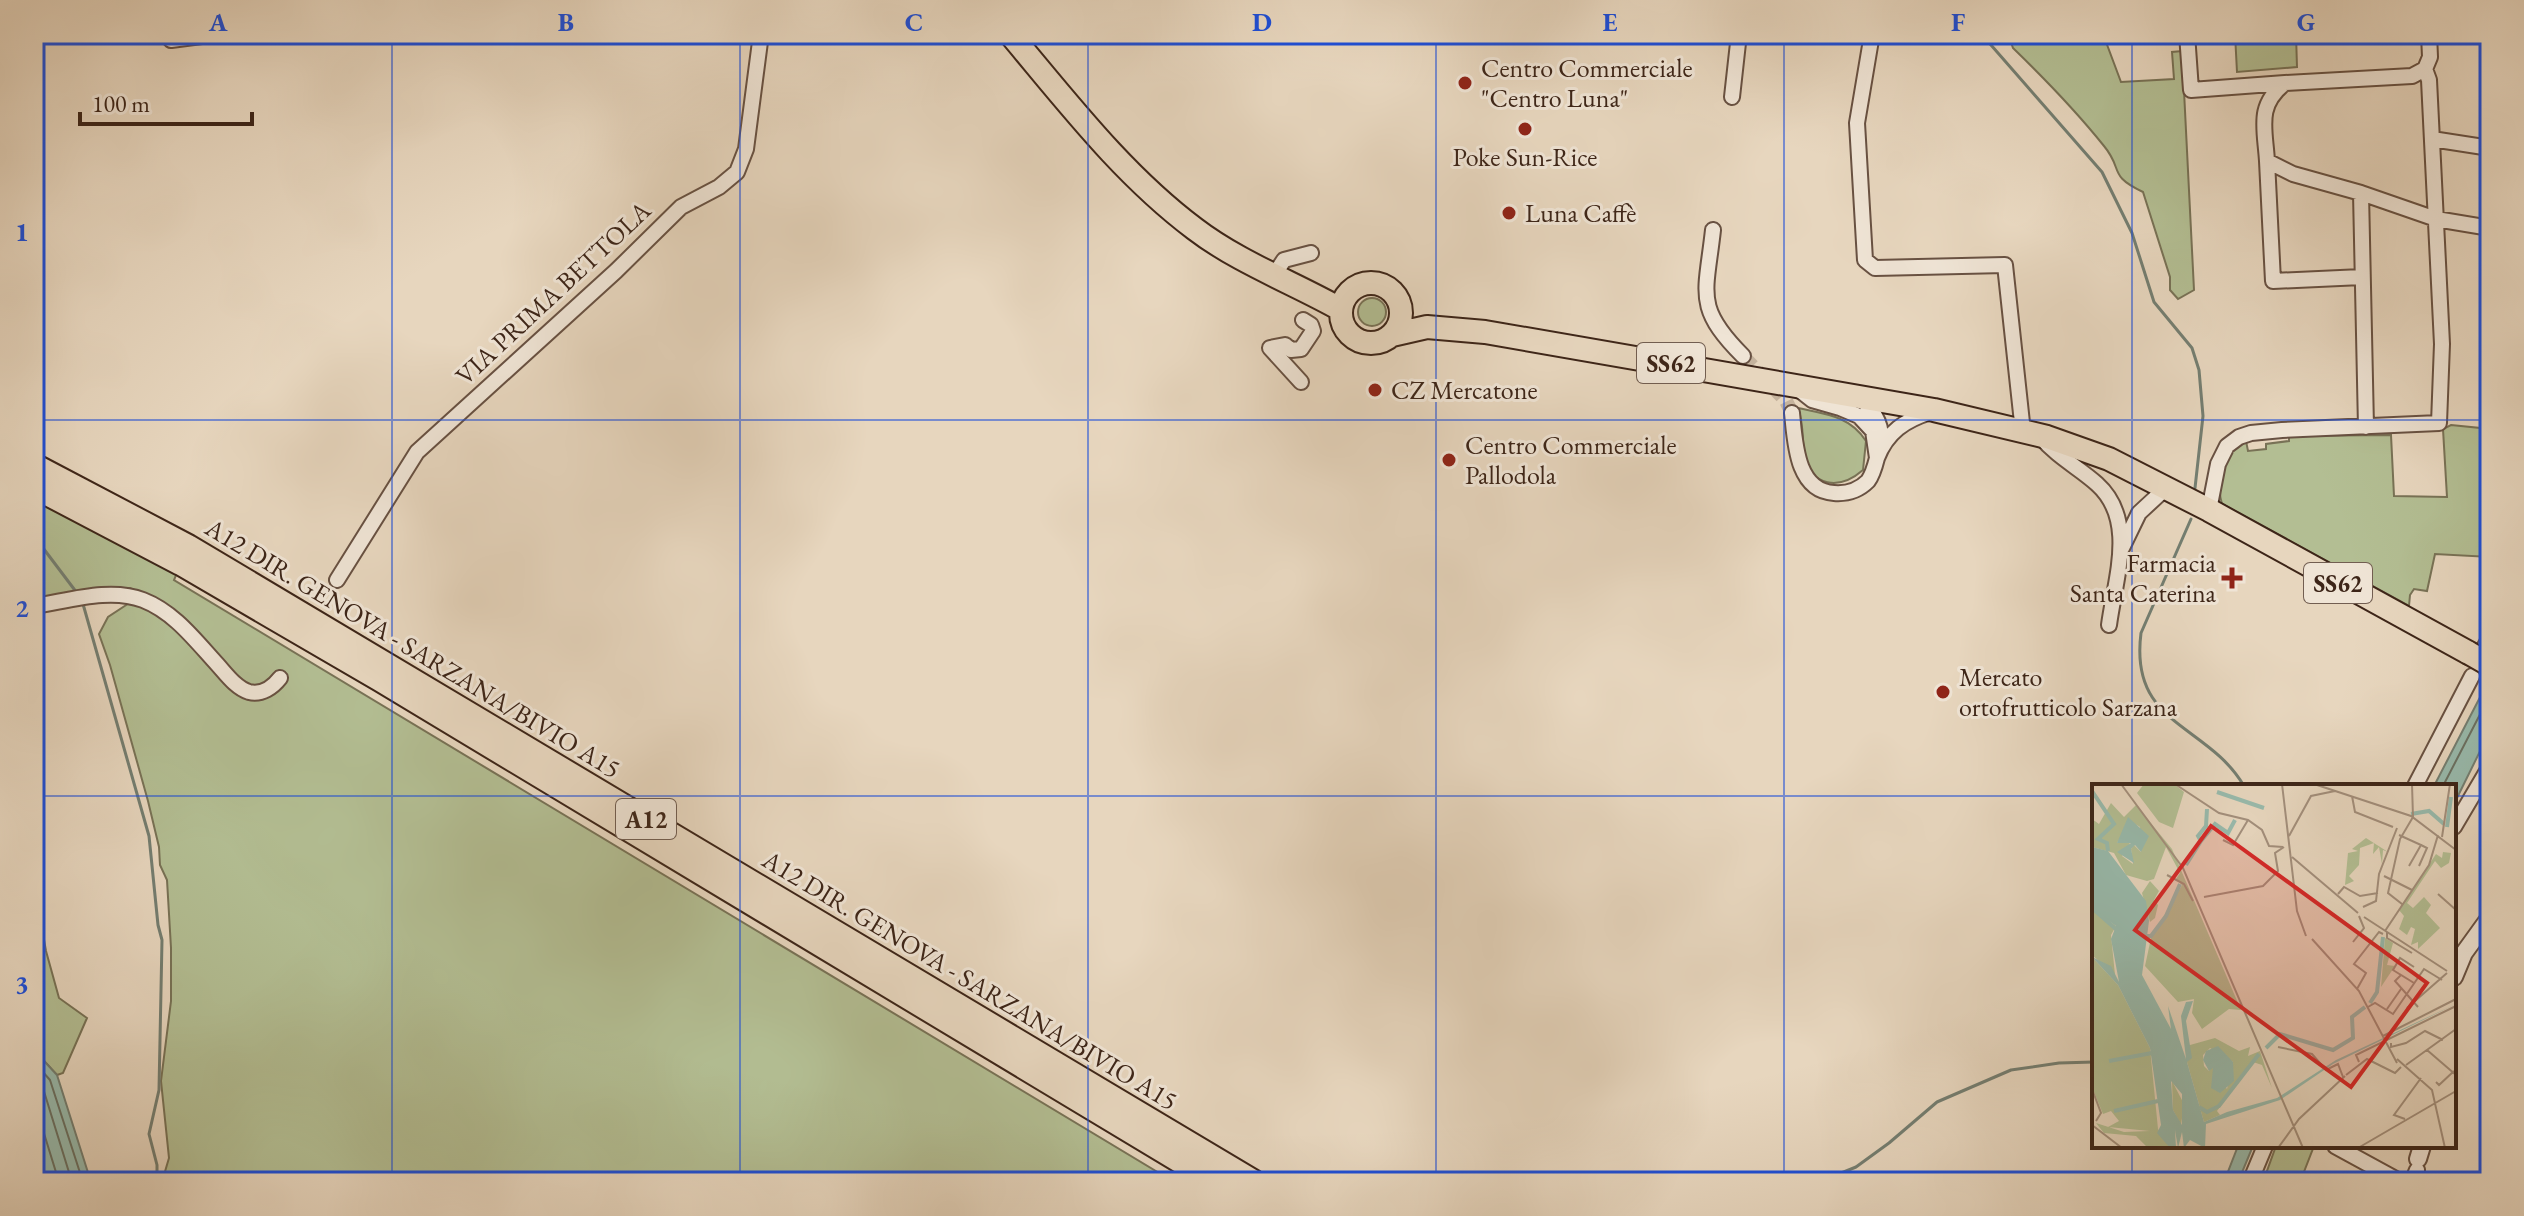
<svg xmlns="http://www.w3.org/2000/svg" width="2524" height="1216" viewBox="0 0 2524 1216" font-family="'EB Garamond',serif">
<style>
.green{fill:#b3be93;stroke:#787256;stroke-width:2}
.water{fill:#98baac;stroke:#747e71;stroke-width:2}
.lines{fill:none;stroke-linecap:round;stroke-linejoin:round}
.shore{stroke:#6a7062;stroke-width:2}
.stream{stroke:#747e71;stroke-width:3}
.minor-tunnel{stroke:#c5b39d;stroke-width:14;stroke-dasharray:14 7;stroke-linecap:butt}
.minor-casing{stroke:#685142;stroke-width:18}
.tertiary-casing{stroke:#685142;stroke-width:20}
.primary-casing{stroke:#3d2518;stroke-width:26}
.motorway-casing{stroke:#3d2518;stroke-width:28}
.minor{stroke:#efe4d5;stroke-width:14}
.tertiary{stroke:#efe4d5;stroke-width:16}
.primary{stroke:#e7d6be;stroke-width:22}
.motorway{stroke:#e7d6be;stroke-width:24}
.primary-bridge-casing{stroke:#3d2518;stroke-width:26;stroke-linecap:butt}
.primary-bridge{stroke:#e7d6be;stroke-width:22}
.grid{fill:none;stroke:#1d4ed8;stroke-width:2;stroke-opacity:0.55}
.poi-dot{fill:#8f2418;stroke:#efe4d5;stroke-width:3}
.labels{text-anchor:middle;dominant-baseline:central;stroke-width:6;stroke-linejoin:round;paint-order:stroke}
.shield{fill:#efe4d5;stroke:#725e51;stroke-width:2}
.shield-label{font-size:24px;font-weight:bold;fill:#3d2518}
.poi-label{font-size:26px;fill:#3d2518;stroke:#efe4d5;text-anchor:start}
.street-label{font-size:26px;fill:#3d2518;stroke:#efe4d5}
.inset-river{fill:none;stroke:#98baac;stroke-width:4}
.inset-road{fill:none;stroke:#a38f7c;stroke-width:2}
.view{fill:#d62828;fill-opacity:0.15;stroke:#d62828;stroke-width:4}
.inset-edge{fill:none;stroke:#3d2518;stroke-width:4}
.neatline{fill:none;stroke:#1d4ed8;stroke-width:3}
.grid-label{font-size:26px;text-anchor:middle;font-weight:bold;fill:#1d4ed8}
</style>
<rect width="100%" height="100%" fill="#e7d6be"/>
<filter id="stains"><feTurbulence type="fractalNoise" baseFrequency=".0025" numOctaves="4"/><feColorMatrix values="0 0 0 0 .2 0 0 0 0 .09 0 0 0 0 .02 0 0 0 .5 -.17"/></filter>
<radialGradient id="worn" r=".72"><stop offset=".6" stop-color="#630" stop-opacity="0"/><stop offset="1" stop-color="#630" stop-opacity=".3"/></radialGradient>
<!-- green -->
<path class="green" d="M2008,34H2103L2121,82L2174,79L2172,52L2182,51L2194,290L2178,299L2170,290V277L2143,192C2107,175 2124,170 2104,146C2076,111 2045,79 2013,48Z
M2235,34H2296L2297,67L2237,72Z
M1358 312a14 14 0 1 1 28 0a14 14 0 1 1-28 0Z
M1798,408C1826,414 1850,416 1866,441L1863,470C1840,490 1811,488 1804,454C1802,438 1804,424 1798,408Z
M2451,425L2490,429V557L2435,554L2427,591L2414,589L2410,595L2409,606L2222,504C2217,489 2221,458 2234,447C2237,444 2242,443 2246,441L2248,451L2266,449V444L2289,441V436L2391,435L2394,496L2447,497L2443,429Z
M34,486L181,563L174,580L1174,1182H164V1175L169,1158L161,1081L171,1001V948L167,880L160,865L159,847L148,801L110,665L99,634L108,617L143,594L130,588L34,600Z
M34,899L38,906L46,951L59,998L87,1018L63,1073L57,1075L34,1050Z
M2276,1146H2314L2300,1182H2263Z"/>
<!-- water -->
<path class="water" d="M2490,678V731L2454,804V786H2434Z
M34,1050L57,1075L91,1182H34Z
M2238,1146H2253L2238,1182H2224Z"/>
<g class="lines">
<!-- shore -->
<path class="shore" d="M2443,786L2490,695
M34,1062L50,1080L83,1182
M34,1077L42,1085L72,1182
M34,1101L59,1182"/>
<!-- stream -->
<path class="stream" d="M1984,34V37L2102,172L2132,233L2154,302L2192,348L2199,370L2203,416L2195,488
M2191,519L2141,633C2129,726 2207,723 2244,786
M34,536L77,593
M83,604L149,836L158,925L162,940L159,1090L149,1134L157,1165V1176L152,1182
M1819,1182L1856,1167L1889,1143L1937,1102L2011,1070L2059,1063L2094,1062"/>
<!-- minor-tunnel -->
<path class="minor-tunnel" d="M1743,356L1786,401L1792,413"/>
<defs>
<path id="minor" d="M1872,34L1857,123L1865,260L1875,268L2005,265L2023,432
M2187,34L2191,90L2285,83
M171,40L217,34
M2425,69L2412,76L2285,83C2256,106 2265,128 2267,161L2293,174L2361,193L2436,219L2490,228
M1732,97L1739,34
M2432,139L2490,148
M2267,161L2273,281L2362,277
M2361,193L2366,427
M1713,230C1706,294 1694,307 1743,356
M1274,275L1284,260L1311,253
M1301,382L1270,348L1285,345L1291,350L1301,349L1313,331L1311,325L1303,320
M1798,389L1812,400L1840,408L1859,416L1873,431L1877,458
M1860,398C1872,409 1881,421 1881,438
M1792,413C1795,441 1796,491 1834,493C1847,494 1859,490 1868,481C1873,474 1875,466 1877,458C1887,432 1905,420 1931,412
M2040,436C2057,457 2078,467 2097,484C2137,520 2115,579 2109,625
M2209,510L2218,464L2227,446L2239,437L2251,433L2282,430L2439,423L2442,344L2429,80L2425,69L2430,57L2429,34
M2122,548L2139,513L2166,488
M337,580L417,452L616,271L681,207L719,187L737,172L746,149L761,34
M34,606C68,601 110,587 143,600C174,612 195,640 217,664C226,674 236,688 249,692C262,695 273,687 280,678
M2485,646L2490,637
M2415,786L2472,676
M2454,827L2490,766
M2335,1146L2401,1182
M2043,1182L2075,1180L2088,1182
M2250,1182L2265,1146
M2412,1182L2417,1170"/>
<path id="tertiary" d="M2454,977L2464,953L2490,917
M2418,1159L2422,1146"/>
<path id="primary" d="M1010,34C1068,103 1123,175 1195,229C1238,262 1294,283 1340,309
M1341 313a30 30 0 1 1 60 0a30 30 0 1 1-60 0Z
M1392,335L1427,327L1485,332L1934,410L2047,437L2109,459L2209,510L2469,653"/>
<path id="motorway" d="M34,466L188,547L1253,1182
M34,486L181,563L380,679L1216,1182"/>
</defs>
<!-- minor casing -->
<use href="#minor" class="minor-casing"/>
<!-- tertiary casing -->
<use href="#tertiary" class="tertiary-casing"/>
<!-- primary casing -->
<use href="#primary" class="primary-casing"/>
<!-- motorway casing -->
<use href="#motorway" class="motorway-casing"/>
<!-- minor -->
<use href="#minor" class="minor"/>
<!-- tertiary -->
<use href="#tertiary" class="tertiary"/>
<!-- primary -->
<use href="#primary" class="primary"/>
<!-- motorway -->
<use href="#motorway" class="motorway"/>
<defs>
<path id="primary-bridge" d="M2469,653L2490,665"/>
</defs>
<!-- primary-bridge casing -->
<use href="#primary-bridge" class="primary-bridge-casing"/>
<!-- primary-bridge -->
<use href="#primary-bridge" class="primary-bridge"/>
</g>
<!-- grid -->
<path class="grid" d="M392,34V1182M740,34V1182M1088,34V1182M1436,34V1182M1784,34V1182M2132,34V786M34,420H2490M34,796H2094M2454,796H2490M2132,1146V1182"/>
<!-- markers -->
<g class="poi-dot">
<circle cx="1465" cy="83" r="8"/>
<circle cx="1525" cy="129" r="8"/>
<circle cx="1509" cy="213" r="8"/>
<circle cx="1375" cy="390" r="8"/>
<circle cx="1449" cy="460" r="8"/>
<path d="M2228 566h8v8h8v8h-8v8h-8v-8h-8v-8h8z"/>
<circle cx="1943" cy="692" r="8"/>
</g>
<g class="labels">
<!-- shield labels -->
<g class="shield">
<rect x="1637" y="343" width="68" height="40" rx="6"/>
<rect x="2304" y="563" width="68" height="40" rx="6"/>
<rect x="616" y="799" width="60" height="40" rx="6"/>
</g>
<g class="shield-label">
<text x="1671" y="363">SS62</text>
<text x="2338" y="583">SS62</text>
<text x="646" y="819">A12</text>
</g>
<!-- poi labels -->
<g class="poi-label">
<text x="1481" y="68">Centro Commerciale<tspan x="1481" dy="30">"Centro Luna"</tspan></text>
<text x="1525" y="157" text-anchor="middle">Poke Sun-Rice</text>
<text x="1525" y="213">Luna Caffè</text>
<text x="1391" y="390">CZ Mercatone</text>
<text x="1465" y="445">Centro Commerciale<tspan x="1465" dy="30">Pallodola</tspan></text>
<text x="2216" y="563" text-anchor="end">Farmacia<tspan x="2216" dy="30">Santa Caterina</tspan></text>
<text x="1959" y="677">Mercato<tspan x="1959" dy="30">ortofrutticolo Sarzana</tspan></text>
</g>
<!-- street labels -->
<g class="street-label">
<text transform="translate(553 293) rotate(-43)">VIA PRIMA BETTOLA</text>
<text transform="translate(413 648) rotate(31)">A12 DIR. GENOVA - SARZANA/BIVIO A15</text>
<text transform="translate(970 980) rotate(31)">A12 DIR. GENOVA - SARZANA/BIVIO A15</text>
</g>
</g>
<!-- overview -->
<g transform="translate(2092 784)">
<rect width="364" height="364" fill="#e7d6be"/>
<path d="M52,0H82L92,8L81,44L67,38L45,9ZM19,19L32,33L44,21L80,65L149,226L137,225L110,245L100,229L102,215L86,218L53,182L59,154L90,101L84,95L88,89L74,63L62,95L55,97L34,91L22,69L0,63V35L7,40ZM38,37L48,43L49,68L42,61L39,65L41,80L30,72L39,57L25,59ZM274,54L296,68L291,66L290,80L287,63L281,70L282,59L268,64L267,81L257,92L262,97L253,101L256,69L266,67L260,65ZM351,68L359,69L357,79L349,84L343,77L315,119L321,124L332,113L339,121L334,129L348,144L326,165V158L319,161L323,145L319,143L315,151L307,145L312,132L307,126L344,70L350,74ZM58,97L67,107L62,116L66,121L63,134L58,138L50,109ZM0,125L24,142L19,151L23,191L0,171ZM293,154L301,159L295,181L303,182L289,203ZM0,173L26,201L58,264L66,345L78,364H56L44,352L12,349L4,339L32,348L58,347L16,343L27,337L19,327L11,330L0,303ZM123,254L147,267L158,263L156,272L168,267L180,304L170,281L161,278L125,327L128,331L112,338L95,278L98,261ZM118,264L141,278L135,305L120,283L117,287L112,282L111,271ZM80,297L92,320L89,341L81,326Z" fill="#b3be93" fill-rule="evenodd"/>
<path d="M36,33L57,52L49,68L43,61L39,65L42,79L25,68L39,59H25ZM0,63L16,67L54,117L57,137L50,191L79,245L76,222L94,275L89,232L94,218L101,217L94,237L100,274L95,278L112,338L135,328L185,314L244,276L364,220L241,280L188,316L114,340L113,364L98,356L92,364L90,348L86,364L83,346L84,364H78L65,349L69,341L58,264L26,201L0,173L19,182L27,198L19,155L24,142L0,125ZM79,297L90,310V341L81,326ZM126,262L141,278L142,297L128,309L119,304L121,284L117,287L111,276L114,267Z" fill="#98baac" fill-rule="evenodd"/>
<path class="inset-river" d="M0,7L22,40L6,55L15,59L16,67M125,8L172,24M319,30L337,27L352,40M355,43L359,13M109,57L123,40L136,49L143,36M94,81L109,57L106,52L114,42L115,25M0,124L26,147M53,152H59L74,132L88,100M278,219L285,208L291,153M174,264L188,250L241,266L261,254L260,233L273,223M17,277L60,269M107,323L115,328L127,322L167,270M22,327L66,317"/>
<path class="inset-road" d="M29,0L91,84L211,364M83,0L127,29L156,36L170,46L177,62L191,63M190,0L205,127L214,152M222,0L319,32L364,66M260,12L263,28L301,43M307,51L329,61L317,82M197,52L219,12L243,7M350,53L358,0M131,56L141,61L156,36M200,73L266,129M327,82L335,64L329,61M75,91L92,100L101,117M292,92L320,106M246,110L252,103L268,112L286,109M346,110L364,126M112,113L171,102L186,87L183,69L192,63M310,120L296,109L308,55L321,33L320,0M271,123L284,117L287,90L305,44M272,133L355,187M293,147L337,81L346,51M295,148V154L320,169M220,155L267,207L305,279M261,158L272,144L267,132M309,191L301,186L308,174L322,183M322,199L309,191L303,197L326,223M265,205L274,189L262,180L287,148L291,150M276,223L283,219L301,230L332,185L350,196M315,224L355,189M295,225L309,205M291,252L364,215M299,259V263L314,259L333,247L351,256M186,263L220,270L234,286L246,280L251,293M335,266L364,291M305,275L340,306L353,364M267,278L264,271L364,222M314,281L364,245M254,291L275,275L303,289L309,283M344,298L347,301L362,287M0,305L9,329L4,337M313,335L302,331L329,294M0,341L30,364M186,364L207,335L253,292M266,364L364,307"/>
<path class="view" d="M119,42L335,199L259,303L43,146Z"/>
<rect width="364" height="364" class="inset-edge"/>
</g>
<!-- margin -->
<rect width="2524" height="1216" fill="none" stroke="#e7d6be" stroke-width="88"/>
<!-- scale -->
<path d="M80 112v12h172v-12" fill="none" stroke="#3d2518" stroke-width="4"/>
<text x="92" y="112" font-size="24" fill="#3d2518" stroke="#efe4d5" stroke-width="6" paint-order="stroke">100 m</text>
<rect x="44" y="44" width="2436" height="1128" class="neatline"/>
<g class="grid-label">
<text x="218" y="31">A</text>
<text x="566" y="31">B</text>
<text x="914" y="31">C</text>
<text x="1262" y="31">D</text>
<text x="1610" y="31">E</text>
<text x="1958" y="31">F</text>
<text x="2306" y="31">G</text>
<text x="22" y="241">1</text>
<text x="22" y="617">2</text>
<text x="22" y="993">3</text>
</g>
<rect width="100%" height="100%" filter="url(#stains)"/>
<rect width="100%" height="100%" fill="url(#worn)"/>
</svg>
